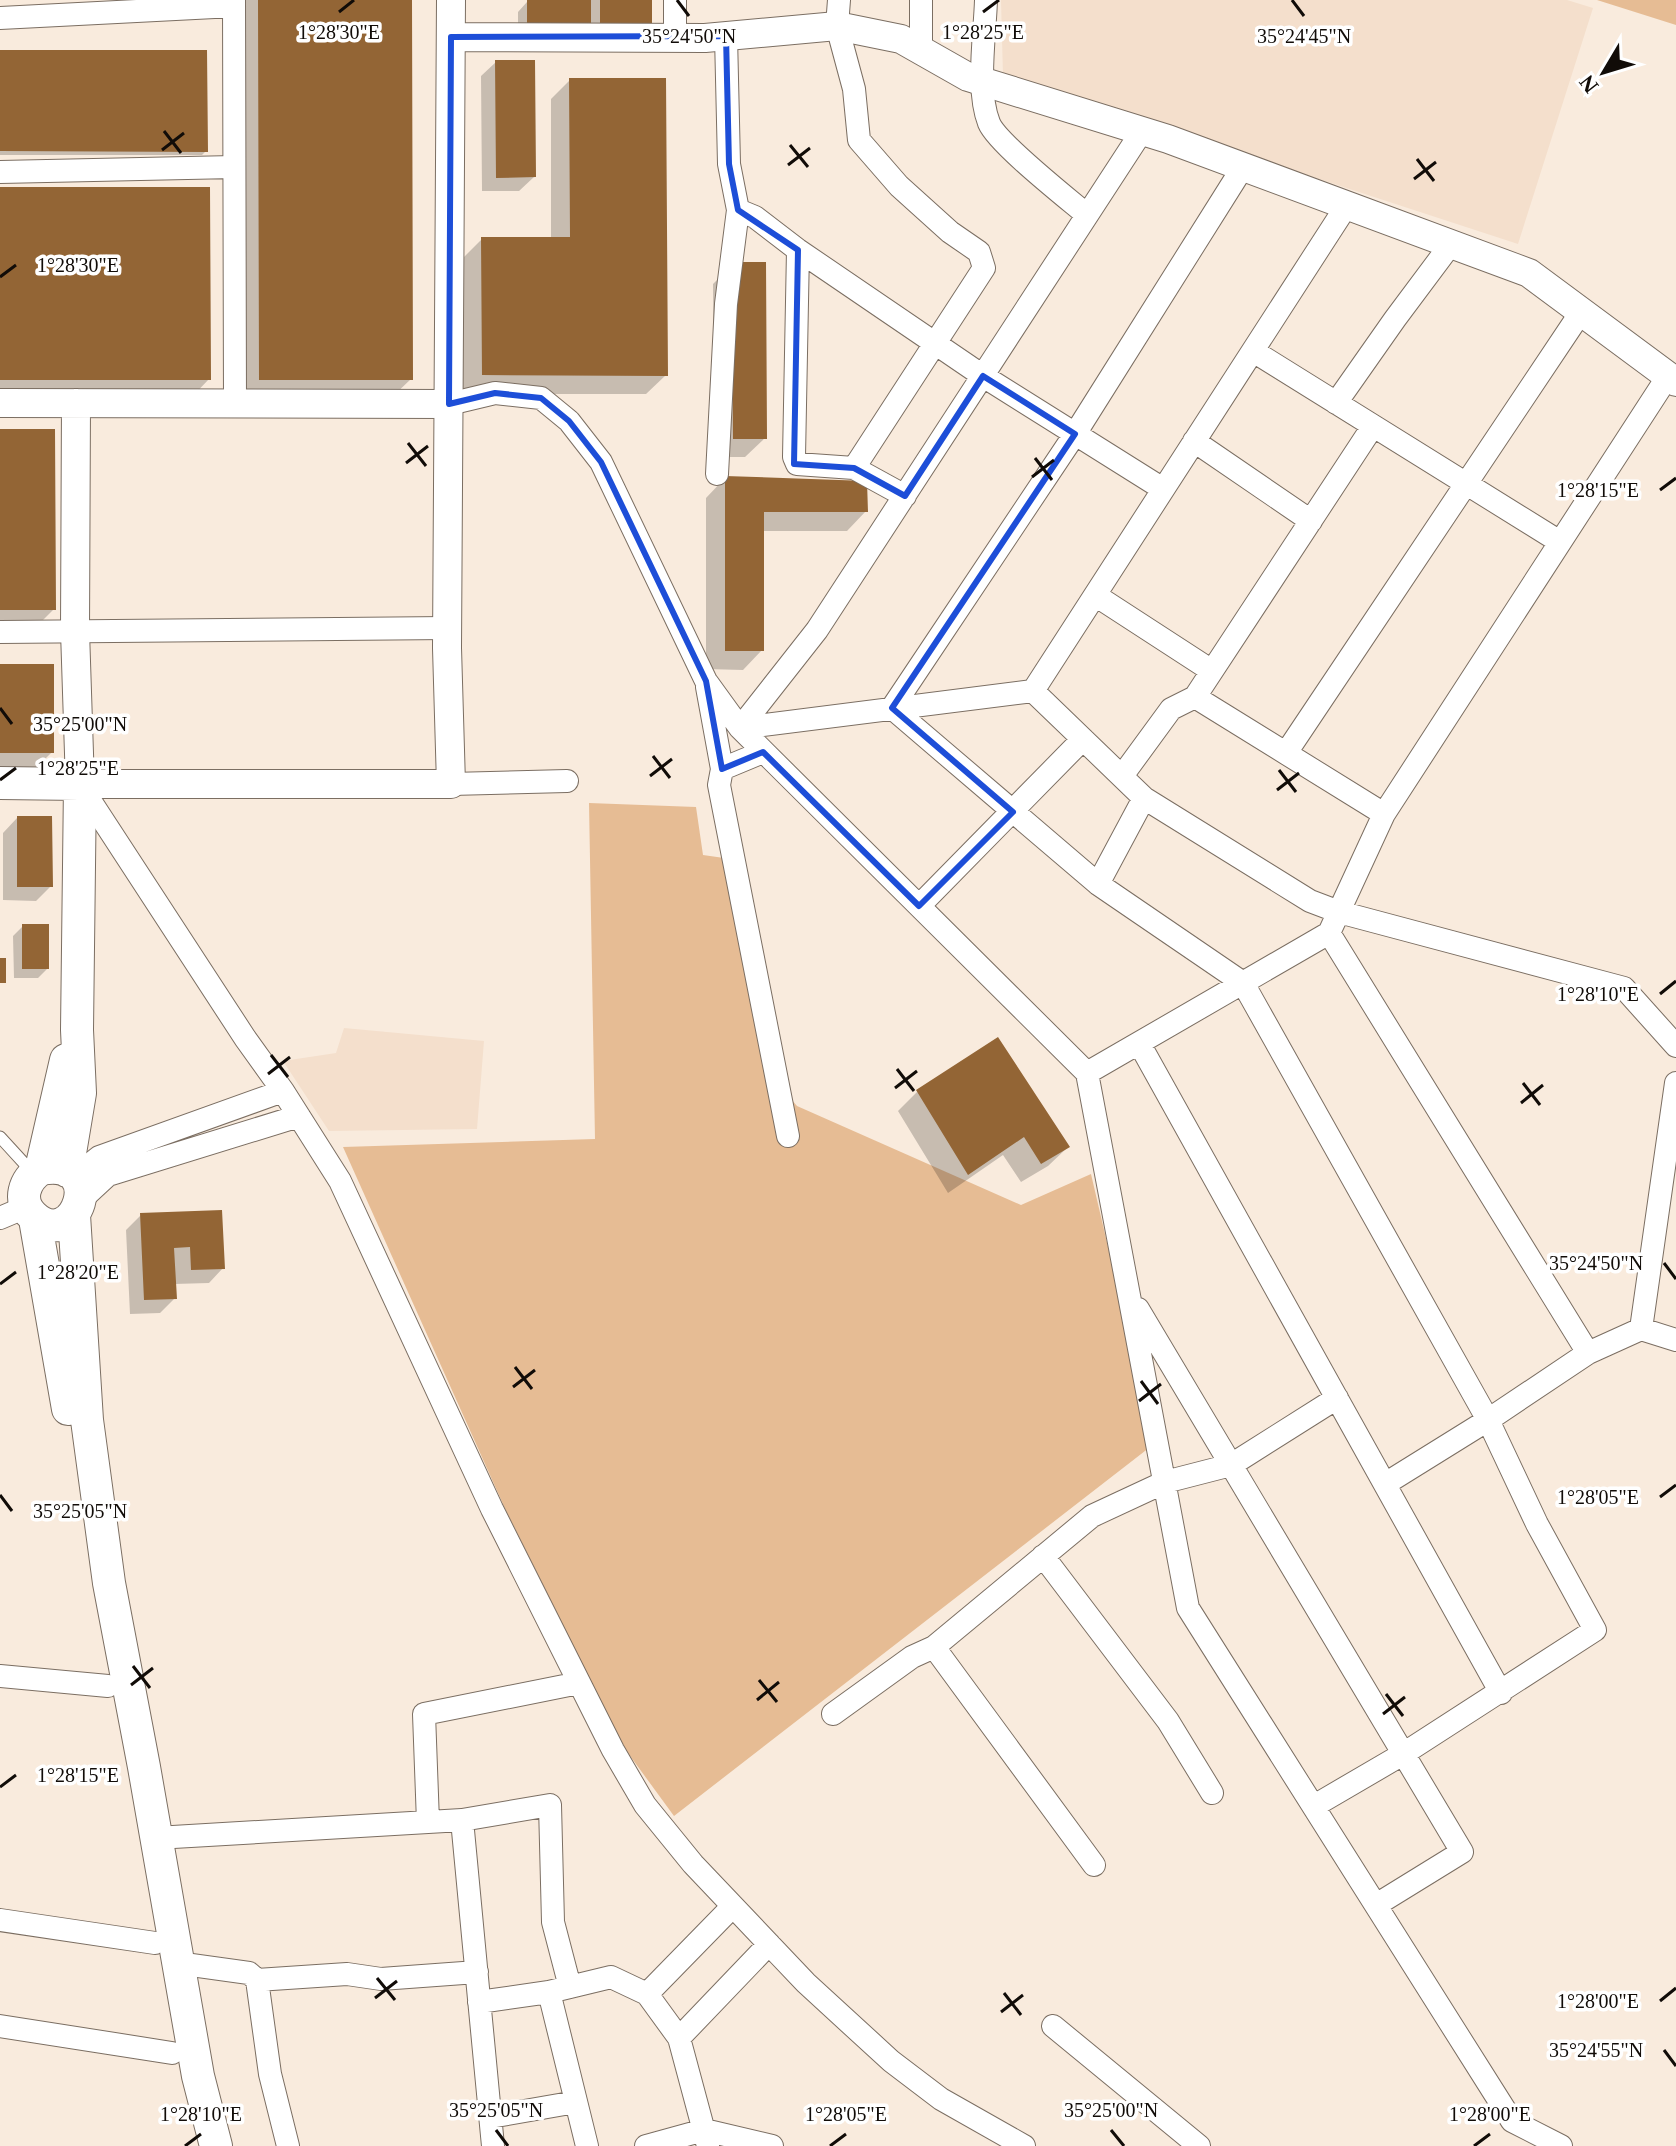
<svg xmlns="http://www.w3.org/2000/svg" width="1676" height="2146" viewBox="0 0 1676 2146" font-family="Georgia,serif">
<style>
.built{fill:#f4dfcc}
.green{fill:#e6bc94}
.shadow{fill:#0003}
.building{fill:#936535}
.lines{fill:none;stroke-linecap:round;stroke-linejoin:round}
.service-casing{stroke:#7b6e62;stroke-width:13}
.minor-casing{stroke:#7b6e62;stroke-width:24}
.tertiary-casing{stroke:#7b6e62;stroke-width:30}
.secondary-casing{stroke:#7b6e62;stroke-width:34}
.service{stroke:#fff;stroke-width:11}
.minor{stroke:#fff;stroke-width:22}
.tertiary{stroke:#fff;stroke-width:28}
.secondary{stroke:#fff;stroke-width:32}
.marked{fill:none;stroke:#1d4ed8;stroke-width:6;stroke-linejoin:round}
.ticks{fill:none;stroke:#110c08;stroke-width:3}
.ticks-label{font-size:20px;text-anchor:middle;fill:#110c08;stroke:#fff;stroke-width:7;stroke-linejoin:round;paint-order:stroke}
</style>
<rect width="100%" height="100%" fill="#f9ebdd"/>
<!-- built -->
<path class="built" d="M1001,0H1567L1593,8L1518,244L1003,76Z
M344,1028L484,1041L477,1129L329,1131L283,1061L336,1053Z"/>
<!-- green -->
<path class="green" d="M1597,0H1676V25Z
M589,803L696,807L703,855L731,859L779,1085L797,1106L1021,1205L1091,1174L1154,1444L674,1816L625,1749L507,1513L343,1147L595,1139Z"/>
<!-- shadow -->
<path class="shadow" d="M239,0H410L411,379L391,398H240Z
M590,0H650V25L518,29V12L527,2Z
M0,52L206,151L202,155H0Z
M496,62L534,177L519,191H482L481,76Z
M570,80L666,375L646,394H463L462,259L482,239H551V99Z
M0,189L209,379L190,399H0Z
M733,264L765,438L745,457H714L713,284Z
M0,431L54,609L34,629H0Z
M725,478L866,511L847,531H762V650L743,670L706,669V498Z
M0,666L52,752L33,771H0Z
M17,818L51,886L36,901L3,900V833Z
M23,926L47,969L38,978H14L13,936Z
M917,1092L1068,1147L1048,1166L1021,1182L1003,1155L948,1193L898,1111Z
M141,1215L223,1268L209,1283L174,1284L175,1298L160,1313L130,1314L126,1230Z"/>
<!-- building -->
<path class="building" d="M258,0H412L413,380H259Z
M527,0H591V30L527,31Z
M600,0H652V26H600Z
M0,50H207L208,152L0,151Z
M495,60H535L536,177L496,178Z
M569,78H666L668,376L482,375L481,237H570Z
M0,187H210L211,380H0Z
M732,262H766L767,439H733Z
M0,429H55L56,610H0Z
M725,476L867,481L868,512H764V651H725Z
M0,664H54V753H0Z
M17,816H52L53,887H17Z
M22,924H49V969H22Z
M0,958H6V983H0Z
M998,1037L1070,1147L1041,1164L1024,1137L968,1175L916,1090Z
M222,1210L225,1269L191,1270L190,1247L174,1248L177,1299L144,1300L140,1213Z"/>
<g class="lines">
<defs>
<path id="service" d="M0,1137L33,1173"/>
<path id="minor" d="M234,0L235,404
M839,0L837,26L854,89L859,140L899,186L950,232L979,252L984,268L854,468
M921,0V50
M986,0C985,35 976,90 989,123C997,143 1067,198 1087,215
M0,18L234,6
M675,37V0
M1142,131L817,630L740,728L1033,691L1347,205
M1243,167L1075,434L892,708L1098,884L1243,983L1488,1420L1537,1524L1595,1630L1403,1754L1314,1806
M0,172L234,167
M738,210L755,217L798,250L983,376L1163,489
M798,250L794,457L797,464L854,468L905,496
M1253,351L1560,542
M1336,403L1395,319L1451,244
M449,404L495,393L541,398L569,421L601,462L706,681L740,728L1087,1073L1329,933L1384,814L1668,376
M1373,426L1195,697L1384,814
M1194,441L1311,521
M717,474L726,304L738,210L729,164L726,36
M1095,595L1212,671
M0,632L448,628
M707,687L722,769
M1033,691L1144,798L1310,901L1339,912L1624,988L1676,1046
M763,752L722,769L719,785L788,1136
M1286,753L1581,312
M1122,776L1171,709L1195,697
M451,784L567,781
M80,785L245,1038L283,1091L340,1181L492,1509L613,1750L645,1805L693,1864L806,1983L891,2061L941,2099L1024,2146
M1098,884L1144,798
M919,906L1083,739
M1329,933L1588,1353
M1139,1043L1501,1693
M1087,1073L1188,1608L1512,2121L1561,2146
M1676,1083L1641,1329L1676,1340
M74,1177L99,1157L283,1091
M81,1200L108,1175L299,1116
M0,1218L26,1207
M1138,1309L1462,1852L1376,1905
M1385,1484L1488,1420L1588,1353L1641,1329
M1043,1556L1168,1721L1212,1793
M934,1647L1094,1865
M0,1676L108,1686
M833,1714L912,1657L934,1647L1092,1516L1165,1482L1231,1465L1337,1398
M462,1820L550,1805L553,1922L570,1987
M428,1822L424,1714L579,1683
M156,1838L462,1820L493,2146
M0,1920L155,1943
M177,1963L249,1973L257,1980L270,2074L288,2146
M257,1980L347,1974L381,1979L477,1972
M647,1994L733,1906
M479,2002L549,1992
M0,2026L172,2053
M1053,2026L1199,2146
M679,2038L769,1944
M490,2117L576,2102
M587,2146L549,1992L611,1977L647,1994L679,2038L708,2146
M646,2146L704,2130L772,2146"/>
<path id="tertiary" d="M451,37L705,38L837,26L901,39L968,77L1168,139L1529,273L1676,382
M0,403L449,404
M76,403L75,631L80,784H451L447,648L451,0"/>
<path id="secondary" d="M0,783L80,784L77,1030L80,1093L67,1171
M41,1169C111,1156 75,1256 33,1216C17,1201 24,1180 41,1169L66,1060
M74,1215L87,1420L109,1583L144,1767L198,2076L216,2146
M35,1219L68,1409"/>
</defs>
<!-- service casing -->
<use href="#service" class="service-casing"/>
<!-- minor casing -->
<use href="#minor" class="minor-casing"/>
<!-- tertiary casing -->
<use href="#tertiary" class="tertiary-casing"/>
<!-- secondary casing -->
<use href="#secondary" class="secondary-casing"/>
<!-- service -->
<use href="#service" class="service"/>
<!-- minor -->
<use href="#minor" class="minor"/>
<!-- tertiary -->
<use href="#tertiary" class="tertiary"/>
<!-- secondary -->
<use href="#secondary" class="secondary"/>
</g>
<!-- marked area -->
<path class="marked" d="M726,36L729,164L738,210L798,250L794,464L854,468L905,496L983,376L1075,434L892,708L1013,812L919,906L763,752L722,769L706,681L601,462L569,421L541,398L495,393L449,404L451,37Z"/>
<!-- ticks -->
<path class="ticks" d="M677,0L689,16M1292,0L1304,16M339,12L354,0M983,12L999,0M164,131L181,153M790,145L808,167M162,150L184,133M1417,159L1434,181M788,165L810,148M1414,179L1436,162M0,277L16,265M408,443L426,466M1035,458L1052,480M406,463L428,446M1032,477L1054,460M1660,490L1676,478M0,708L12,724M653,756L670,778M1279,770L1296,792M650,776L672,759M0,780L16,768M1277,790L1299,773M1660,994L1676,981M271,1055L288,1077M897,1069L914,1091M268,1074L290,1057M1523,1083L1540,1105M895,1088L917,1071M1521,1103L1543,1085M1664,1263L1676,1279M0,1284L16,1272M515,1367L532,1389M1141,1381L1158,1404M513,1387L535,1370M1139,1401L1161,1384M0,1495L12,1511M1660,1497L1676,1485M133,1666L150,1688M759,1680L777,1702M131,1685L153,1668M1386,1694L1403,1716M757,1700L779,1682M1383,1714L1405,1697M0,1787L16,1775M377,1978L395,2000M1004,1993L1021,2015M375,1998L397,1981M1660,2001L1676,1988M1001,2012L1023,1995M1664,2050L1676,2066M496,2130L508,2146M1111,2130L1124,2146M185,2146L201,2134M830,2146L846,2134M1474,2146L1490,2134"/>
<g class="ticks-label">
<text x="339" y="39">1°28'30"E</text>
<text x="983" y="39">1°28'25"E</text>
<text x="689" y="43">35°24'50"N</text>
<text x="1304" y="43">35°24'45"N</text>
<text x="78" y="272">1°28'30"E</text>
<text x="1598" y="497">1°28'15"E</text>
<text x="80" y="731">35°25'00"N</text>
<text x="78" y="775">1°28'25"E</text>
<text x="1598" y="1001">1°28'10"E</text>
<text x="1596" y="1270">35°24'50"N</text>
<text x="78" y="1279">1°28'20"E</text>
<text x="1598" y="1504">1°28'05"E</text>
<text x="80" y="1518">35°25'05"N</text>
<text x="78" y="1782">1°28'15"E</text>
<text x="1598" y="2008">1°28'00"E</text>
<text x="1596" y="2057">35°24'55"N</text>
<text x="496" y="2117">35°25'05"N</text>
<text x="1111" y="2117">35°25'00"N</text>
<text x="201" y="2121">1°28'10"E</text>
<text x="846" y="2121">1°28'05"E</text>
<text x="1490" y="2121">1°28'00"E</text>
</g>
<!-- north arrow -->
<g transform="translate(1604 72) rotate(232)" stroke="#ffffff" stroke-width="6" paint-order="stroke">
<path d="M0-6L14 30L0 20L-14 30Z" fill="#110c08"/>
<text y="-12" font-size="22" font-weight="bold" text-anchor="middle" fill="#110c08">N</text>
</g>
</svg>
